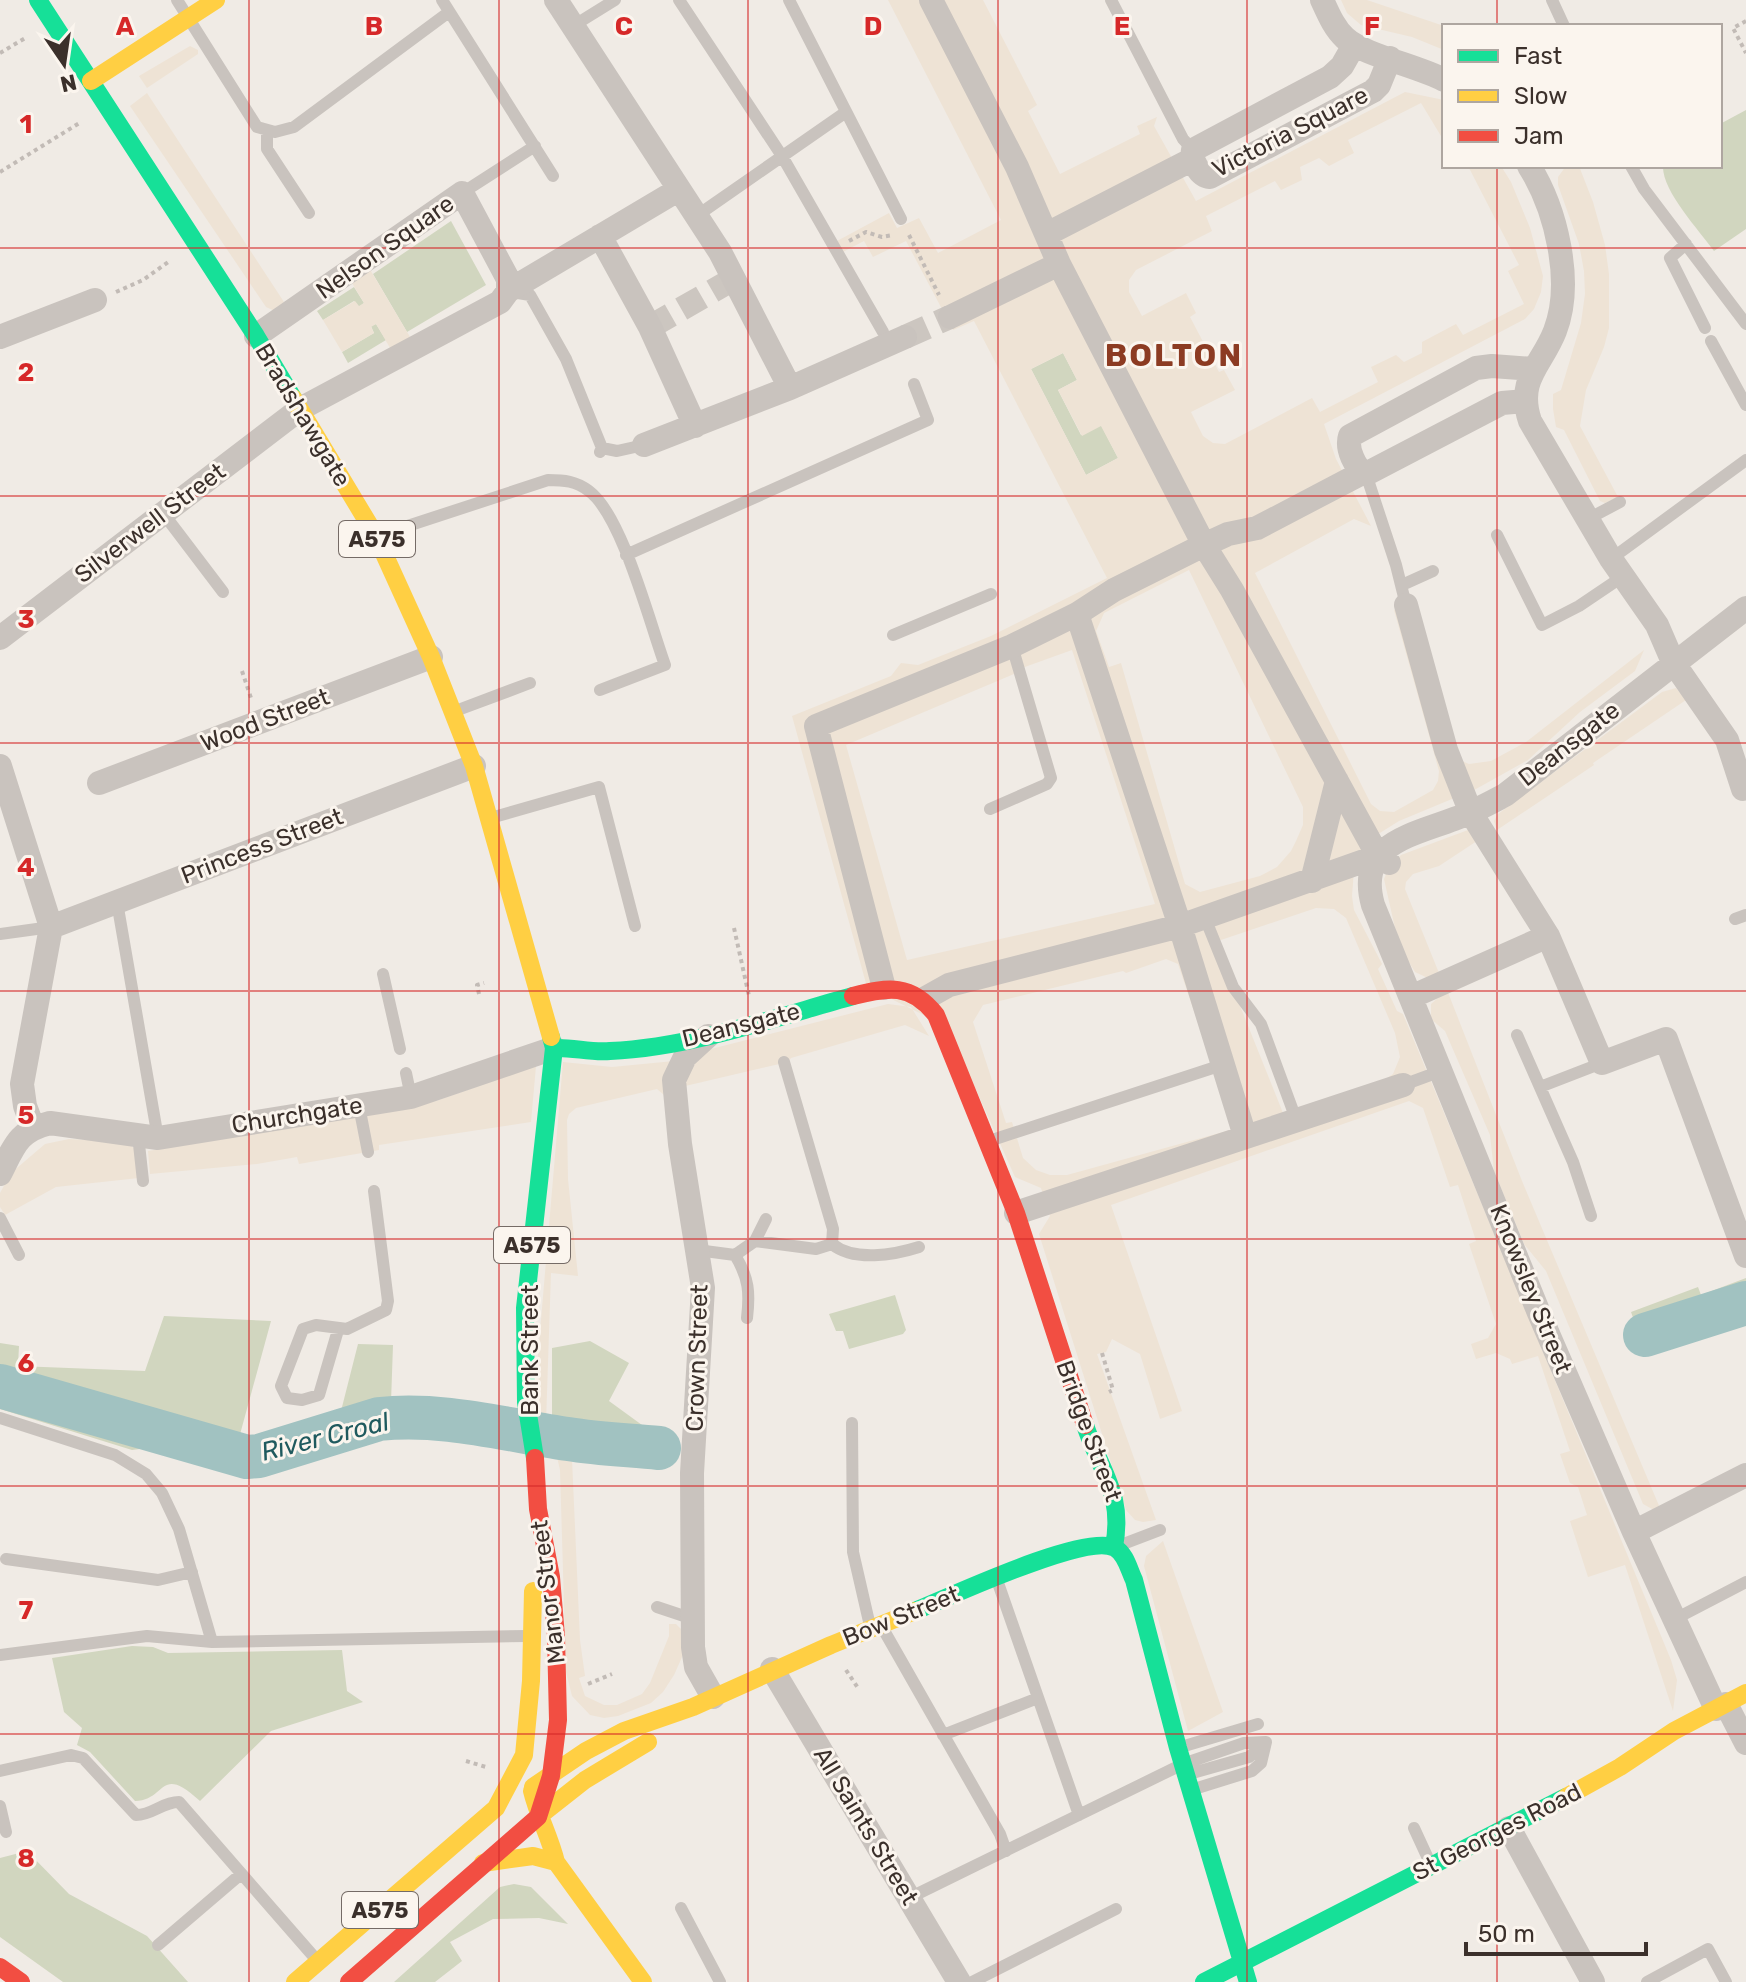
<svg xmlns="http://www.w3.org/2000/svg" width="1746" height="1982" viewBox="0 0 1746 1982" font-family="Rubik,sans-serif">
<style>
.green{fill:#d1d6bf}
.plaza{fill:#eee3d5;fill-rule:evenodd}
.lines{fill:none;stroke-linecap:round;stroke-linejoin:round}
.river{stroke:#a1c2c1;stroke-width:44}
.street-tunnel{stroke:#ccc6c0;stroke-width:24;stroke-dasharray:24 12;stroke-linecap:butt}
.path{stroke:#c2bbb6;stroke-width:4;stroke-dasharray:4 4;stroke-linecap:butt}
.lane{stroke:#c9c3be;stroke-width:12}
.street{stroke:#c9c3be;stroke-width:24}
.fast{stroke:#16e098;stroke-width:18}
.slow{stroke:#ffcf43;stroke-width:18}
.jam{stroke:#f24e42;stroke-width:18}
.grid{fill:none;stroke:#d62828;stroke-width:2;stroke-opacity:0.55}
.labels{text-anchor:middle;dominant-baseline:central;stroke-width:6;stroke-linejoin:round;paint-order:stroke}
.shield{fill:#fbf5ee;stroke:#756b66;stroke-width:2}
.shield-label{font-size:22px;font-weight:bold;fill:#3b302b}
.street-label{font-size:24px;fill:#3b302b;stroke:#fbf5ee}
.water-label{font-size:26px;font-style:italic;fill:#1f5a5e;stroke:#fbf5ee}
.district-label{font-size:32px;font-weight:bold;letter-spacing:2px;fill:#8c3b22;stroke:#fbf5ee}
.grid-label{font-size:26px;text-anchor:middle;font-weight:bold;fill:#d62828;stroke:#fbf5ee;stroke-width:6;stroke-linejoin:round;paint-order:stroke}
</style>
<rect width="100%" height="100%" fill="#f0ebe5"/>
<!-- green -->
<path class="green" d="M1746,110V229L1714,251C1699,230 1662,191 1663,166H1720V124Z
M451,221L486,285L407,332L373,274Z
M354,287L364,303L359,307L354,301L323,320L317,311Z
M376,324L386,340L348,363L342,352L374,333L371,326Z
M1063,353L1077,380L1058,390L1081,435L1101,425L1118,458L1086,475L1031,369Z
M1746,1278V1318L1692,1334L1645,1351L1631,1312L1698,1287L1701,1295Z
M895,1295L906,1330L903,1334L849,1349L843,1331H836L829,1314Z
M164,1316L271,1321L239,1438L249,1443L341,1411L358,1344L393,1345L390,1431L376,1429L250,1471L170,1445L132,1450L0,1409V1343L19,1346L18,1366L145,1371Z
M590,1341L629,1363L609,1401L642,1425L643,1453L576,1450L552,1419V1348Z
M132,1646L153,1647L168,1653L342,1650L347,1691L363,1702L271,1731L200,1801C159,1763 167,1800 135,1801L90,1752L77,1745L82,1728L64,1712L52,1658Z
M27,1851L69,1894L147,1936L188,1982H63L0,1937V1858Z
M514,1884L531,1887L568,1924L539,1918L493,1919L450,1942L462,1961L435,1982H394L500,1887Z"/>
<!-- plaza -->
<path class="plaza" d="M888,0H983L1037,105L1028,111L1060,174L1140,134L1137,126L1157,117L1154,126L1196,201L1405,92L1444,100V141L1421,103L1348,140L1354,153L1329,166L1319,158L1300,167L1302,180L1281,190L1275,181L1206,216L1212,231L1136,270L1129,280V292L1142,316L1186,293L1196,313L1190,317L1219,372L1224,370L1235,390L1191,412L1203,436L1213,443L1225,444L1312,398L1320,412L1378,382L1371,367L1396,355L1404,362L1422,353V342L1456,324L1463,335L1524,304L1508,271L1519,265L1468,166H1501L1511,182L1530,228L1543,276L1541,292L1534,309L1525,319L1324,424L1336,459L1371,526L1354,519L1255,573L1371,804L1380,811L1394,812L1433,790L1438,781L1439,771L1394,610L1412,605L1457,754L1462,761L1469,764L1491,761L1526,742L1644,650L1635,671L1580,712L1528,760L1476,789L1399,821L1375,836L1354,870L1352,896L1354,910L1382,964L1378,969L1397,1011L1403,1014L1671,1660L1677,1680L1673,1711L1625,1565L1588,1577L1570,1521L1587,1515L1578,1487L1570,1483L1560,1454L1570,1451L1538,1356L1512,1364L1510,1359L1496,1353L1476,1359L1471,1344L1488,1338L1496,1324L1469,1244L1476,1241L1458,1185L1450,1187L1423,1108L1409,1101L1111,1205L1182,1411L1160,1419L1140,1354L1112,1339L1106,1352L1097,1354L1156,1520L1143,1522L1135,1520L1126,1510L1039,1234L1050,1216L1041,1188L1015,1177L948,1027L867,987L792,716L891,676L901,663L918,665L991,636L1107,578L974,321L953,330L906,241L873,257L864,241L839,254L837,241L889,213L897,228L919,218L938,253L1001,220ZM1063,353L1077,380L1058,390L1082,436L1101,426L1118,458L1086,475L1031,369ZM1189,570L1303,807V825L1296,841L1291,851L1277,867L1260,876L1200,892L1185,884L1121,663L1109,667L1096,631L1104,613ZM1072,650L1155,904L907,960L846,745L1014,674L1022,668ZM1316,908L1334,909L1346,918L1395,1033L1400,1057L1393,1074L1381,1082L1283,1113L1218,951V941ZM1166,959L1178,964L1234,1129L1067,1175H1050L1036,1170L1023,1158L1012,1122L1006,1123L973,1022L983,1005L1102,976L1123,971L1126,973Z
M1341,0H1367L1444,26V50L1412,37L1361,25L1347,13Z
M190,46L198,50V54L147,88L139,76Z
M147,93L284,302L275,311L266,307L130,106Z
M1566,166H1579L1593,202L1605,245L1609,274V328L1604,347L1586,390L1580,426L1618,497L1605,503L1600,501L1564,430L1556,427L1553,409V394L1561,390L1581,323L1585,294L1584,271L1579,244L1558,185V177Z
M365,261L416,347L396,358L376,324L371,327L374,333L342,352L323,320L355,301L359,306L364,303L346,273Z
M1676,688L1686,700L1593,763L1594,765L1497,830L1494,821L1498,814L1662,692Z
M1468,830L1480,839L1439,866L1413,874L1406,882L1405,889L1441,978L1432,980L1415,972L1407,959L1395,928L1384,879L1389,867L1401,855Z
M1447,990L1522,1181L1660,1508L1654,1510L1643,1504L1546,1271L1524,1244L1494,1171L1490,1135L1445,1031L1431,1019V1004Z
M888,1004L911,1007L929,1036L905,1025L791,1058L788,1062L681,1087L684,1076L707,1050Z
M674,1061L664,1095L657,1089L576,1108L569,1114L567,1120L568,1179L578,1276L551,1273L546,1423L572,1459L580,1640L585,1676L579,1678L585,1696L604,1705H617L642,1694L650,1683L669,1636V1624H676L683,1631L682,1657L674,1675L663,1692L651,1703L618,1716L604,1718L590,1715L572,1696L566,1672L560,1470L557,1457L532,1425L563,1062L612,1067Z
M536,1066L531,1122L379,1145V1150L299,1164L297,1157L257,1164L150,1174L148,1151L436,1101Z
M69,1139L128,1142L135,1149L139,1178L56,1187L5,1215L0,1207V1193L11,1173L45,1144Z
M1163,1541L1223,1712L1188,1731L1144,1566L1146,1556Z"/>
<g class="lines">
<!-- river -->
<path class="river" d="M1645,1335L1746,1303
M0,1386L247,1457L259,1456L379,1419C442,1412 506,1430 568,1439C598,1444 629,1445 659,1448"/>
<!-- street-tunnel -->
<path class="street-tunnel" d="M650,327L735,278
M905,337L950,317"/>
<!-- path -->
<path class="path" d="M1746,21L1733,28L1746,53
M0,53L27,37
M0,172L81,122
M909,235L939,295
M849,241L866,232L882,237L893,235
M116,292L143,280L171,260
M242,671L252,701
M734,928L749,996
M479,994L477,985L484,983
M1102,1353L1113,1390L1109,1392
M846,1670L858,1688
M588,1684L612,1674
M466,1761L486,1767"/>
<!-- lane -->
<path class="lane" d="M177,0L257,127L275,132L294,127L449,12
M442,0L553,176
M679,0L782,156L883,332
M789,0L901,219
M1111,0L1183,139L1193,150
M1552,0L1564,26
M573,26L615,0
M267,131V149L309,213
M1631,166L1644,189L1746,324
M462,193L535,146
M695,217L846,112
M1686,244L1670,258L1705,328
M512,292L530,295L566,359L602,448L600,452
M1711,341L1746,405
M602,448L617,451L644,445
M1366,474L1396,565L1406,605
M163,513L223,592
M1586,520L1620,502
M380,535L548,480C564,480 576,481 589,491C622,515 650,624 665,665L600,690
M1497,535L1542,625L1579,606L1622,577
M626,555L928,420L914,384
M1611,559L1746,460
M1402,585L1433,571
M893,635L991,594
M458,710L530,683
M990,809L1047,784L1051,778L1012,646
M494,817L599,787L635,926
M117,902L158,1138
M1205,918L1233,987L1261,1024L1296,1119
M1735,919L1746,915
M0,934L51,927
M383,974L400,1049
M1517,1035L1573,1162L1591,1216
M406,1073L411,1097
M1403,1085L1441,1071
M1540,1087L1602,1063
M359,1106L368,1152
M138,1135L143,1181
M989,1141L1225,1064
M0,1218L19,1255
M755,1241L766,1219
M832,1244C854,1262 894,1255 919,1247
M697,1250L735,1255L755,1241L816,1249L832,1244L833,1229L784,1062
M735,1255C749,1278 750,1293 747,1318
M338,1330L319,1395L302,1400L287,1398L281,1386L303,1329L316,1325L347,1329L386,1310L388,1301L374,1191
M0,1418L115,1455L146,1474L162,1493L179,1529L212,1642
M852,1423L853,1552L870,1626
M1118,1546L1160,1530
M6,1559L158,1580L192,1572
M997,1580L1079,1815
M657,1607L693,1619
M1675,1619L1746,1582
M882,1627L1000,1834L1006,1851
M0,1655L147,1636L212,1642L527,1636
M943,1735L1038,1698
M1181,1747L1258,1724
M0,1771L71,1755L83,1758L136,1815C153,1815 162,1802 179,1802L315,1958
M1189,1774L1249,1757L1264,1745
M1191,1790L1252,1771L1261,1763L1266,1742
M0,1806L6,1832
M1414,1828L1431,1865
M909,1898L1183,1764L1244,1743L1266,1742
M681,1908L720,1982
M158,1945L241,1874
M972,1982L1116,1909
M1647,1982L1708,1949L1726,1982"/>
<!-- street -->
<path class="street" d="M556,0L720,252L790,388
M931,0L1017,167L1059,264L1204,545L1232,590L1378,856L1389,863
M1322,0C1328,13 1334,28 1345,38C1363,55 1418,66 1444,80
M1354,45L1342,66L1330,77L1193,150C1191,160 1199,176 1210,177L1373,91L1379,85L1390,58
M1529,166C1556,209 1574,282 1555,331C1542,365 1516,379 1530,421L1611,559L1657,625L1673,662L1727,740L1743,789
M1047,234L1193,159
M600,236L650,327L695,426
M508,291L678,190
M950,317L1059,264
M0,337L95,300
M1526,401L1502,403L1366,474C1355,469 1346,448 1350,436L1476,368L1492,366L1533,369
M644,445L790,388L905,337
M1406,605L1446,750L1471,813L1548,936L1602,1063L1666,1039L1746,1256
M1077,614L1180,926L1245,1136
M0,638L300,409L500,302L508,291V279L462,193L256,336
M0,766L51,927L22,1084L25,1106L33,1127
M99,783L431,657
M1312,881L1337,781
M51,927L474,766
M884,988L816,726L1012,646L1077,614L1114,590L1204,545L1228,534L1257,528L1362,473
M1411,997L1548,936
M924,999L949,985L1180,926L1378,856
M708,1036L685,1057L674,1080L680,1144L703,1288L692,1473L693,1647L696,1667L713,1697
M0,1174C14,1147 17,1131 50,1123L158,1138L411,1097L554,1048
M1016,1213L1403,1085
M1634,1532L1746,1475
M772,1669L959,1982
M1726,1704L1746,1743
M1716,1709L1634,1532L1539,1313L1373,905C1356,844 1410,836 1454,819C1472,813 1488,804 1505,795L1746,608
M1509,1828L1593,1982"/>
<!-- fast -->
<path class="fast" d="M38,0L256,336L293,398
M554,1048C573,1047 591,1053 610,1051C692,1047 774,1018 853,996
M1085,1425C1101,1473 1124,1493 1114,1547
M535,1458L526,1402L525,1308L554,1048L551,1037
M915,1611C949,1597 1087,1532 1115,1548C1126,1554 1129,1570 1134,1580L1178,1748L1248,1982
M1204,1982L1566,1797"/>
<!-- slow -->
<path class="slow" d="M91,81L216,0
M293,398L376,536L431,657L474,766L551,1037
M533,1787L586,1751L624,1731L693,1707L831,1645L915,1611
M532,1791C538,1816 550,1837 556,1862L643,1982
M1566,1797L1620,1767L1674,1731L1746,1693
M538,1817L585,1780L648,1742
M483,1863L533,1856L556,1862
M295,1982L496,1808L524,1755L531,1681L533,1591"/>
<!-- jam -->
<path class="jam" d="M853,996C888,987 911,983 936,1015L1016,1213L1085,1425
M0,1967L21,1982
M349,1982L538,1817L551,1776L558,1720L556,1636L551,1577L538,1509L535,1458"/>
</g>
<!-- grid -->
<path class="grid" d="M249,0V1982M499,0V1982M748,0V1982M998,0V1982M1247,0V1982M1497,0V26M1497,166V1982M0,248H1746M0,496H1746M0,743H1746M0,991H1746M0,1239H1746M0,1486H1746M0,1734H1746"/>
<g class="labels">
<!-- shield labels -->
<g class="shield">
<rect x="339" y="521" width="76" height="36" rx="6"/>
<rect x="494" y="1227" width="76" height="36" rx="6"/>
<rect x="342" y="1892" width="76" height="36" rx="6"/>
</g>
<g class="shield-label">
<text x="377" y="539">A575</text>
<text x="532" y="1245">A575</text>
<text x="380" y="1910">A575</text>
</g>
<!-- street labels -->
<g class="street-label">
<text transform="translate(1290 132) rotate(-27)">Victoria Square</text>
<text transform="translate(385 247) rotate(-35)">Nelson Square</text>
<text transform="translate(303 415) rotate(59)">Bradshawgate</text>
<text transform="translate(150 523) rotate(-37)">Silverwell Street</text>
<text transform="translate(265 720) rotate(-21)">Wood Street</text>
<text transform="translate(1569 744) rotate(-38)">Deansgate</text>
<text transform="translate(262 846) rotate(-21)">Princess Street</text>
<text transform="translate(741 1025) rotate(-14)">Deansgate</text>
<text transform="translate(297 1115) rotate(-9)">Churchgate</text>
<text transform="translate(1531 1289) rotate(68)">Knowsley Street</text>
<text transform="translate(530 1350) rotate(-90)">Bank Street</text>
<text transform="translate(697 1358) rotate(-88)">Crown Street</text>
<text transform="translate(1089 1431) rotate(70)">Bridge Street</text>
<text transform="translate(548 1592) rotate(-97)">Manor Street</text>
<text transform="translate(901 1616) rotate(-22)">Bow Street</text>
<text transform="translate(866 1826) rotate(59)">All Saints Street</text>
<text transform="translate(1497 1832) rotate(-27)">St Georges Road</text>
</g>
<!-- water labels -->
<g class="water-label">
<text transform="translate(325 1437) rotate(-14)">River Croal</text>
</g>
<!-- district labels -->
<g class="district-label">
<text x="1174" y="355">BOLTON</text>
</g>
</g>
<g class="grid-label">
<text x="125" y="35">A</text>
<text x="374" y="35">B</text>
<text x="624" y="35">C</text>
<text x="873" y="35">D</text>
<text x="1122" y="35">E</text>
<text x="1372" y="35">F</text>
<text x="26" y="133">1</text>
<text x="26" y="381">2</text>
<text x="26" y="628">3</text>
<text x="26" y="876">4</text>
<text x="26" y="1124">5</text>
<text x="26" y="1372">6</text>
<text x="26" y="1619">7</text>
<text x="26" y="1867">8</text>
</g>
<!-- legend -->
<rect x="1442" y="24" width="280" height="144" fill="#fbf5ee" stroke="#aea6a0" stroke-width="2"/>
<rect x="1458" y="50" width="40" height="12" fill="#16e098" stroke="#aea6a0" stroke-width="2"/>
<text x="1514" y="64" font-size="24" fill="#3b302b">Fast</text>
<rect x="1458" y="90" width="40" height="12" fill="#ffcf43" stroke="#aea6a0" stroke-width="2"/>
<text x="1514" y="104" font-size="24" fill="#3b302b">Slow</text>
<rect x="1458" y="130" width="40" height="12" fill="#f24e42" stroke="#aea6a0" stroke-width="2"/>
<text x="1514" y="144" font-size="24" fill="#3b302b">Jam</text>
<!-- north arrow -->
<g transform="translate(64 64) rotate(167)" stroke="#fbf5ee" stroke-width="6" paint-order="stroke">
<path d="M0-6L14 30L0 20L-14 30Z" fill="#3b302b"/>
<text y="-12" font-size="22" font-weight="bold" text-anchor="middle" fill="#3b302b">N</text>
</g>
<!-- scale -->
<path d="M1466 1942v12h180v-12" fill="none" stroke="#3b302b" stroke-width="4"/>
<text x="1478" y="1942" font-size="24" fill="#3b302b" stroke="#fbf5ee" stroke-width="6" paint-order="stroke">50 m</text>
</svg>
